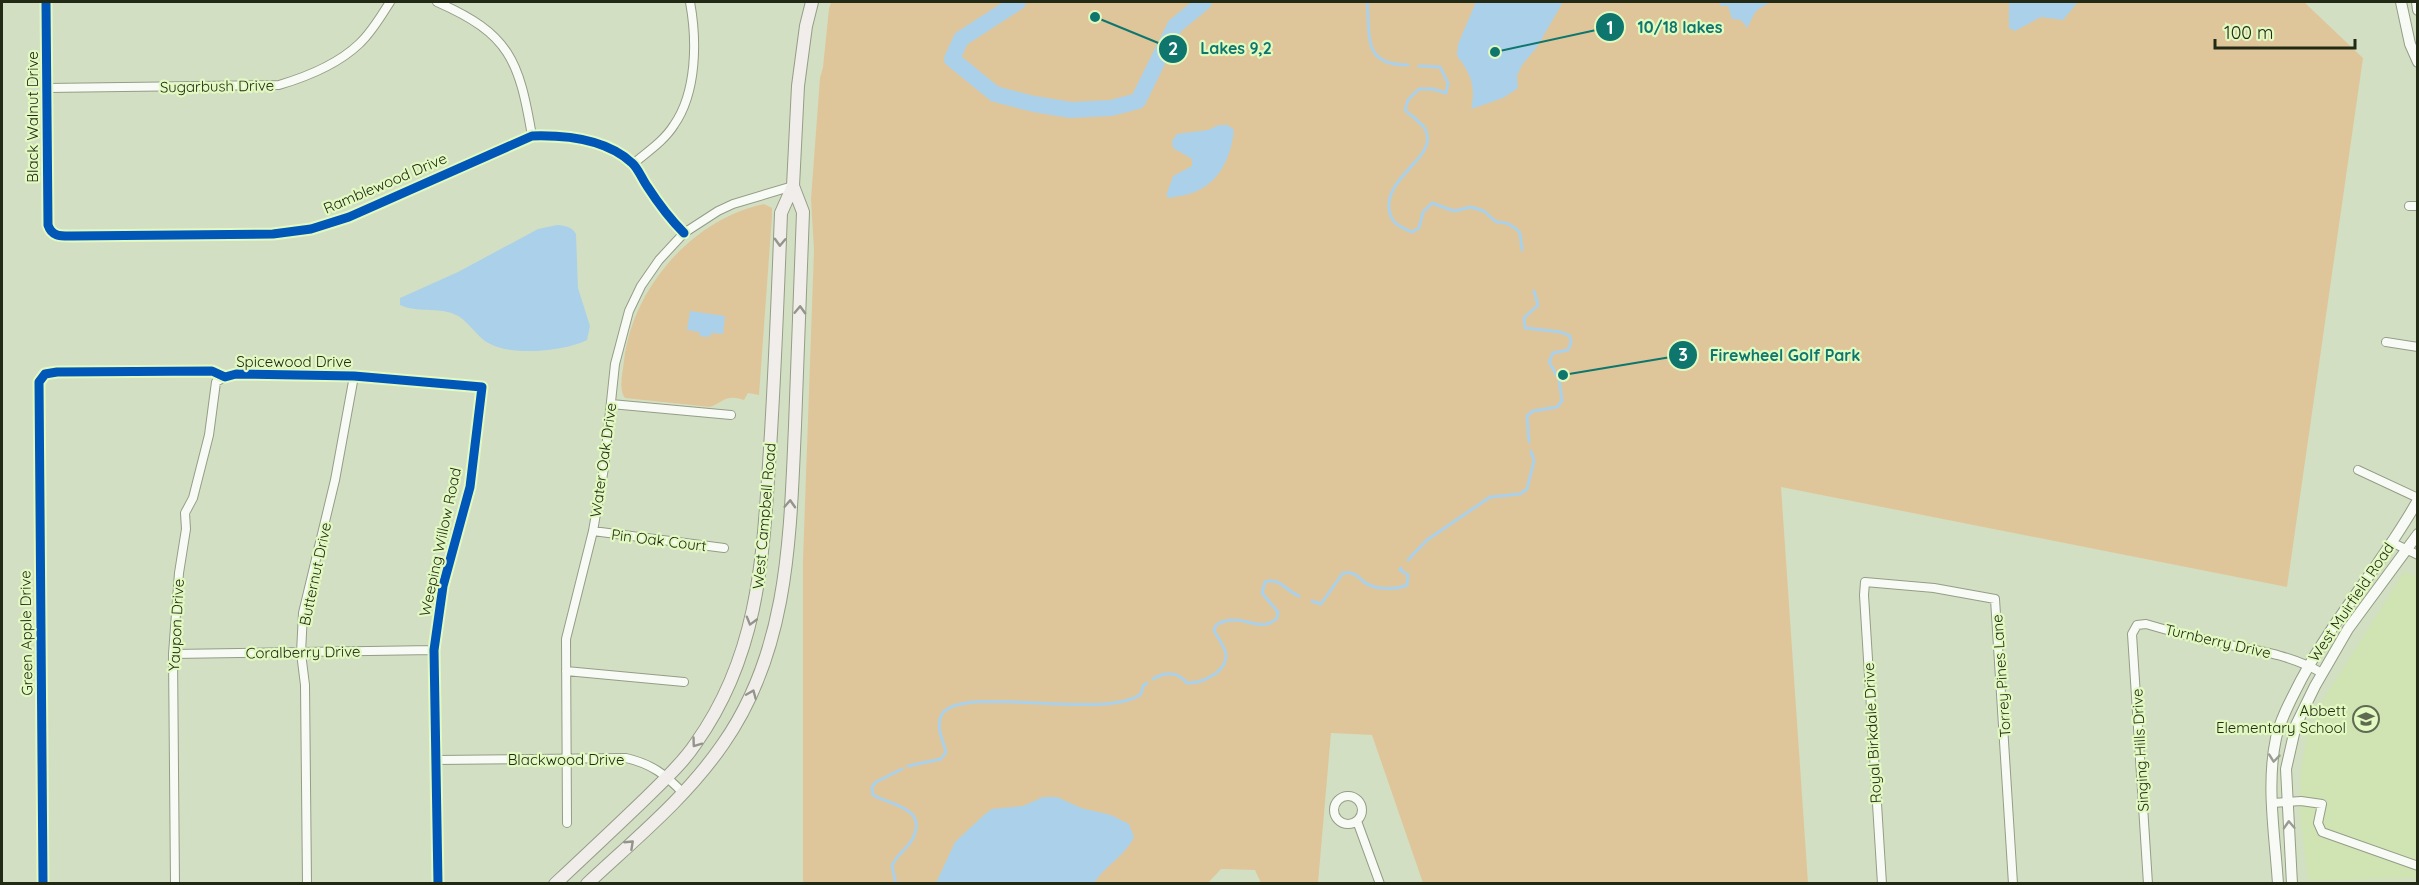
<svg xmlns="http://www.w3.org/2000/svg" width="2419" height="885" viewBox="0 0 2419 885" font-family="Quicksand,sans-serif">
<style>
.built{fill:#cfe3b3}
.green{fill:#dfc69a}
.water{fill:#aad1e9}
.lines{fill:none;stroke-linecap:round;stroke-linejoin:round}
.stream{stroke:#aad1e9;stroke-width:3}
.river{stroke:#aad1e9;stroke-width:16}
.minor-casing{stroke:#949d87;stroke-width:10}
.tertiary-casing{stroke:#949d87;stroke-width:12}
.secondary-casing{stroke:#949d87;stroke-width:14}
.minor{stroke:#f8faf6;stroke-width:8}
.tertiary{stroke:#f8faf6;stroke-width:10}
.secondary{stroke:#f0edea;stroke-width:12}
.cycleway-casing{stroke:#e2fac1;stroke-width:13}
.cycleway{stroke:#0057b8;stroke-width:9}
.oneway{stroke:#93958a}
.oneway2{stroke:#989c91}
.labels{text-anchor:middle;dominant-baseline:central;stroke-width:4.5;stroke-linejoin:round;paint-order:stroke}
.street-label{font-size:15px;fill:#222a15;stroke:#e2fac1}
.poi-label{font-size:15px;fill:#222a15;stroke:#e2fac1;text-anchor:end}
.leader{fill:none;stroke:#0f766e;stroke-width:2}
.callout-dot{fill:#0f766e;stroke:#e2fac1;stroke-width:2}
.mark-label{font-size:18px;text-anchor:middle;font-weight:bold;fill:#fff}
.callout-label{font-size:16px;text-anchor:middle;font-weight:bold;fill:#0f766e;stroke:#e2fac1;stroke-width:4.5;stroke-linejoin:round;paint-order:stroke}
</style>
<rect width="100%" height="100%" fill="#d3dfc2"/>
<!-- built -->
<path class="built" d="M2404,572L2418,577L2417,878L2308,881L2300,813L2301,771L2306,739L2324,698Z"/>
<!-- green -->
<path class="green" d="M831,2H2304L2363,58L2287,587L1781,487L1808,883H1423L1372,735L1331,733L1318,883H1261L1255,870L1221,869L1207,884H803V560L814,250L811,199L820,78L823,67L829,9Z
M764,204L772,208V216L759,395L748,393L744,400C726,394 725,401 710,407L625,398C618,389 623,372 624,361C632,289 692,219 764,204Z"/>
<!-- water -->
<path class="water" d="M1476,2H1563L1537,47L1522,65L1517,76L1518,88L1503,98L1471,109C1476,88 1471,73 1457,56L1458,44Z
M1720,2H1770L1756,11L1747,28L1741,20L1732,19L1728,6H1720Z
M2009,2H2078L2063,20L2041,17L2015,31L2009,28Z
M1219,125H1228L1234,130C1231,157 1220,183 1192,193C1185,196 1177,196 1170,198L1166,196L1173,176L1192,166V159L1173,148L1172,141L1177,134L1208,130Z
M557,225C566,226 571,226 576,234L578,288L590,326L587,340C563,352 507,357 485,341C474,333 467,319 454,314C437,307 417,313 400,305V298L458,272L538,229Z
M690,311L725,316L723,334L711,333L710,337L699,336L700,332L687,330Z
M1043,797H1057L1081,808L1111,815L1129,824L1134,837C1125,856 1105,866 1094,883H936L955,842L985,814L992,809L1023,806Z"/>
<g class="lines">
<!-- stream -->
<path class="stream" d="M1367,2C1371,36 1361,65 1408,65
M1419,66L1440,67L1448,83L1446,93L1433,89H1419L1408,100L1405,110C1411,116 1422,123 1425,129C1440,156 1386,175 1389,208C1390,223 1400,227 1412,232L1419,228L1423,212L1432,203L1454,211L1471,207L1484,211L1496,222C1507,222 1513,225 1520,233L1522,250
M1529,442L1527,416L1533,411L1557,407L1562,401L1559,379L1549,362L1553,353L1568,350L1571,343L1570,336L1561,332L1525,328L1524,318L1538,305L1534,291
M1408,560L1427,540L1490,497L1520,494L1527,489L1534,461L1531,451
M1312,601L1321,604L1343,573C1355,572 1356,575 1364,582C1375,590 1395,590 1407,585L1408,575L1400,570L1401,568
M1153,679C1165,672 1178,671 1187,683C1199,683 1205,680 1215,674C1234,659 1225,648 1214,631L1216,625C1242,610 1260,636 1277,618L1278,612L1262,593L1265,582C1280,577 1286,591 1299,596
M908,766L941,759L946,752C943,741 936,727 941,716C956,682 1103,722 1141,694L1143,686L1147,683
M896,884L892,866C896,855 906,850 912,840C929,808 893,806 873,795L872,787L876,782L902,769"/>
<!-- river -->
<path class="river" d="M1018,2L961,39L952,59L995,94L1034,104L1071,110L1111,108L1138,101L1175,26L1204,2"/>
<defs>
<path id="minor" d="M46,2L48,225C52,237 61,236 72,236L273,234L311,229L349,217L532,136C565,135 606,139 632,163C638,168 642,179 647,186C658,203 670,219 684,233
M437,2C510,34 519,60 532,136
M47,88L279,85C306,77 338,64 359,44C372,32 381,16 390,2
M633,164C647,152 664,141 674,125C697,92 697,40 690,2
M2409,206H2418
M2386,342L2418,347
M611,404L731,415
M2358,470L2418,498
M593,531L724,548
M2391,542L2418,555
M173,654L434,650
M566,671L684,682
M436,760L626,758C652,764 666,775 683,793
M1334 810a14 14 0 1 1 28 0a14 14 0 1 1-28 0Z
M2272,803L2301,801L2322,804L2318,823L2322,832L2418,866
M1357,821L1380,884
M567,823L566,639L593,531L604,468L615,364L629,311L641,286L659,260L684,233L718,211L733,204L793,186
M43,884L39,382L45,374L57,372L212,371L225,377L236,374L354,376L482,387L470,487L443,586L434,650L438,884
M175,884L173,654L179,573L186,529L185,513L193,498L209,435L216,382L225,377
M307,884L305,685L301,653L303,613L335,480L354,376
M1882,884L1864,595L1865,582L1934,588L1995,599L2013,884
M2148,884L2132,634L2137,625L2146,624C2170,631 2194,638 2219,643C2255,650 2289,654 2322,673"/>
<path id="tertiary" d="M2401,2L2410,44L2418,62
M2417,2L2418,10
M2278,884C2275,836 2266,785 2276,738C2281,717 2292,698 2301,680C2335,616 2383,563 2418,500
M2292,884L2286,769L2296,725L2315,686L2348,629L2418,534"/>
<path id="secondary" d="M555,884C586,855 617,826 647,797C664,780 683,763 696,743C760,653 763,555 770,449C775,370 778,292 781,213L793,186L798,86L806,26L812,2
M587,884C634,840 686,798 723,744C789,650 790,536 795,426C798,354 801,283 803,212L793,186"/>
</defs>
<!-- minor casing -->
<use href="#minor" class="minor-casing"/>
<!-- tertiary casing -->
<use href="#tertiary" class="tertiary-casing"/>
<!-- secondary casing -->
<use href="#secondary" class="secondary-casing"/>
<!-- minor -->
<use href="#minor" class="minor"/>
<!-- tertiary -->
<use href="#tertiary" class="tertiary"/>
<!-- secondary -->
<use href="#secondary" class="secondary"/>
<defs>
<path id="cycleway" d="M46,2L48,225C52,237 61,236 72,236L273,234L311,229L349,217L532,136C565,135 606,139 632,163C638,168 642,179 647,186C658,203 670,219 684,233
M43,884L39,382L45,374L57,372L212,371L225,377L236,374L354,376L482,387L470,487L443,586L434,650L438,884"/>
</defs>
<!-- cycleway casing -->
<use href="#cycleway" class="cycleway-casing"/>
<!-- cycleway -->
<use href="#cycleway" class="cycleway"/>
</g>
<!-- one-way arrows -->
<defs><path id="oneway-chevron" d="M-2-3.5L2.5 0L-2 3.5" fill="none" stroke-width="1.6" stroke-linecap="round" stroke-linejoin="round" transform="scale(1.5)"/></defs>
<g class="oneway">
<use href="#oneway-chevron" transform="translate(780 242) rotate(92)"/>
<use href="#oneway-chevron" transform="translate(800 310) rotate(-88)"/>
<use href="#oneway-chevron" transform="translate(790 504) rotate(-87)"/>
<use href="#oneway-chevron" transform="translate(751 621) rotate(106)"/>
<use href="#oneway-chevron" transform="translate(752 694) rotate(-67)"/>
<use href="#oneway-chevron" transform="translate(696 743) rotate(126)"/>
<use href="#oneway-chevron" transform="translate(630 844) rotate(-43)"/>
</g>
<g class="oneway2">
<use href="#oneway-chevron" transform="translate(2274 758) rotate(96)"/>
<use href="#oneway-chevron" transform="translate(2289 825) rotate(-93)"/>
</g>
<!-- icons -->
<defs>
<symbol id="school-ring" viewBox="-11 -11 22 22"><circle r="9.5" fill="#e2fac1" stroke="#606952" stroke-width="1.5"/><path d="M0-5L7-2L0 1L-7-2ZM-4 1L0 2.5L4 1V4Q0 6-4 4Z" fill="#606952"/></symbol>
</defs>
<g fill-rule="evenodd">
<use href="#school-ring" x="2351" y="704" width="30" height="30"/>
</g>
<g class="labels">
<!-- street labels -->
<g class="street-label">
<text transform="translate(217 86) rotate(-1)">Sugarbush Drive</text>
<text transform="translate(32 117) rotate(-90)">Black Walnut Drive</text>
<text transform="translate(385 183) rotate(-23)">Ramblewood Drive</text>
<text x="294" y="361">Spicewood Drive</text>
<text transform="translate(603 460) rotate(-82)">Water Oak Drive</text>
<text transform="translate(764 516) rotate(-85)">West Campbell Road</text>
<text transform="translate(659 540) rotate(7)">Pin Oak Court</text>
<text transform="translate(440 542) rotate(-78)">Weeping Willow Road</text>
<text transform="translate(315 574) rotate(-78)">Butternut Drive</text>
<text transform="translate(2351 602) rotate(-56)">West Muirfield Road</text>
<text transform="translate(176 625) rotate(-87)">Yaupon Drive</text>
<text transform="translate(26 633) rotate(-91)">Green Apple Drive</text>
<text transform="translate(2218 641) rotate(13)">Turnberry Drive</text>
<text transform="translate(303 652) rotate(-1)">Coralberry Drive</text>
<text transform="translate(2001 676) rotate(-94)">Torrey Pines Lane</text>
<text transform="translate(1872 733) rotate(-93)">Royal Birkdale Drive</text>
<text transform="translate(2140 750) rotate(-93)">Singing Hills Drive</text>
<text x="566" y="759">Blackwood Drive</text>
</g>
<!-- poi labels -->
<g class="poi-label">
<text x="2346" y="710">Abbett<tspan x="2346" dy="17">Elementary School</tspan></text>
</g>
</g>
<!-- callouts -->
<path class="leader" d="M1495 52L1610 27M1095 17L1173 49M1563 375L1683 355"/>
<g class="callout-dot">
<circle cx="1495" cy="52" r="6"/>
<circle cx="1095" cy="17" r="6"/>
<circle cx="1563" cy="375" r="6"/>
<circle cx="1610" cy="27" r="15"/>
<circle cx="1173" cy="49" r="15"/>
<circle cx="1683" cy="355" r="15"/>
</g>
<g class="mark-label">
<text x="1610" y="34">1</text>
<text x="1173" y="55">2</text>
<text x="1683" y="361">3</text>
</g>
<g class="callout-label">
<text x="1680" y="33">10/18 lakes</text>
<text x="1236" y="54">Lakes 9,2</text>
<text x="1785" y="361">Firewheel Golf Park</text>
</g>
<!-- border -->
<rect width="2419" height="885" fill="none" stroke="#222a15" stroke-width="6"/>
<!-- scale -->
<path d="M2215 39v9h140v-9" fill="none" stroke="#222a15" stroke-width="3"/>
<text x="2224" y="39" font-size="18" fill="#222a15" stroke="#e2fac1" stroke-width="4.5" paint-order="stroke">100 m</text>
</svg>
